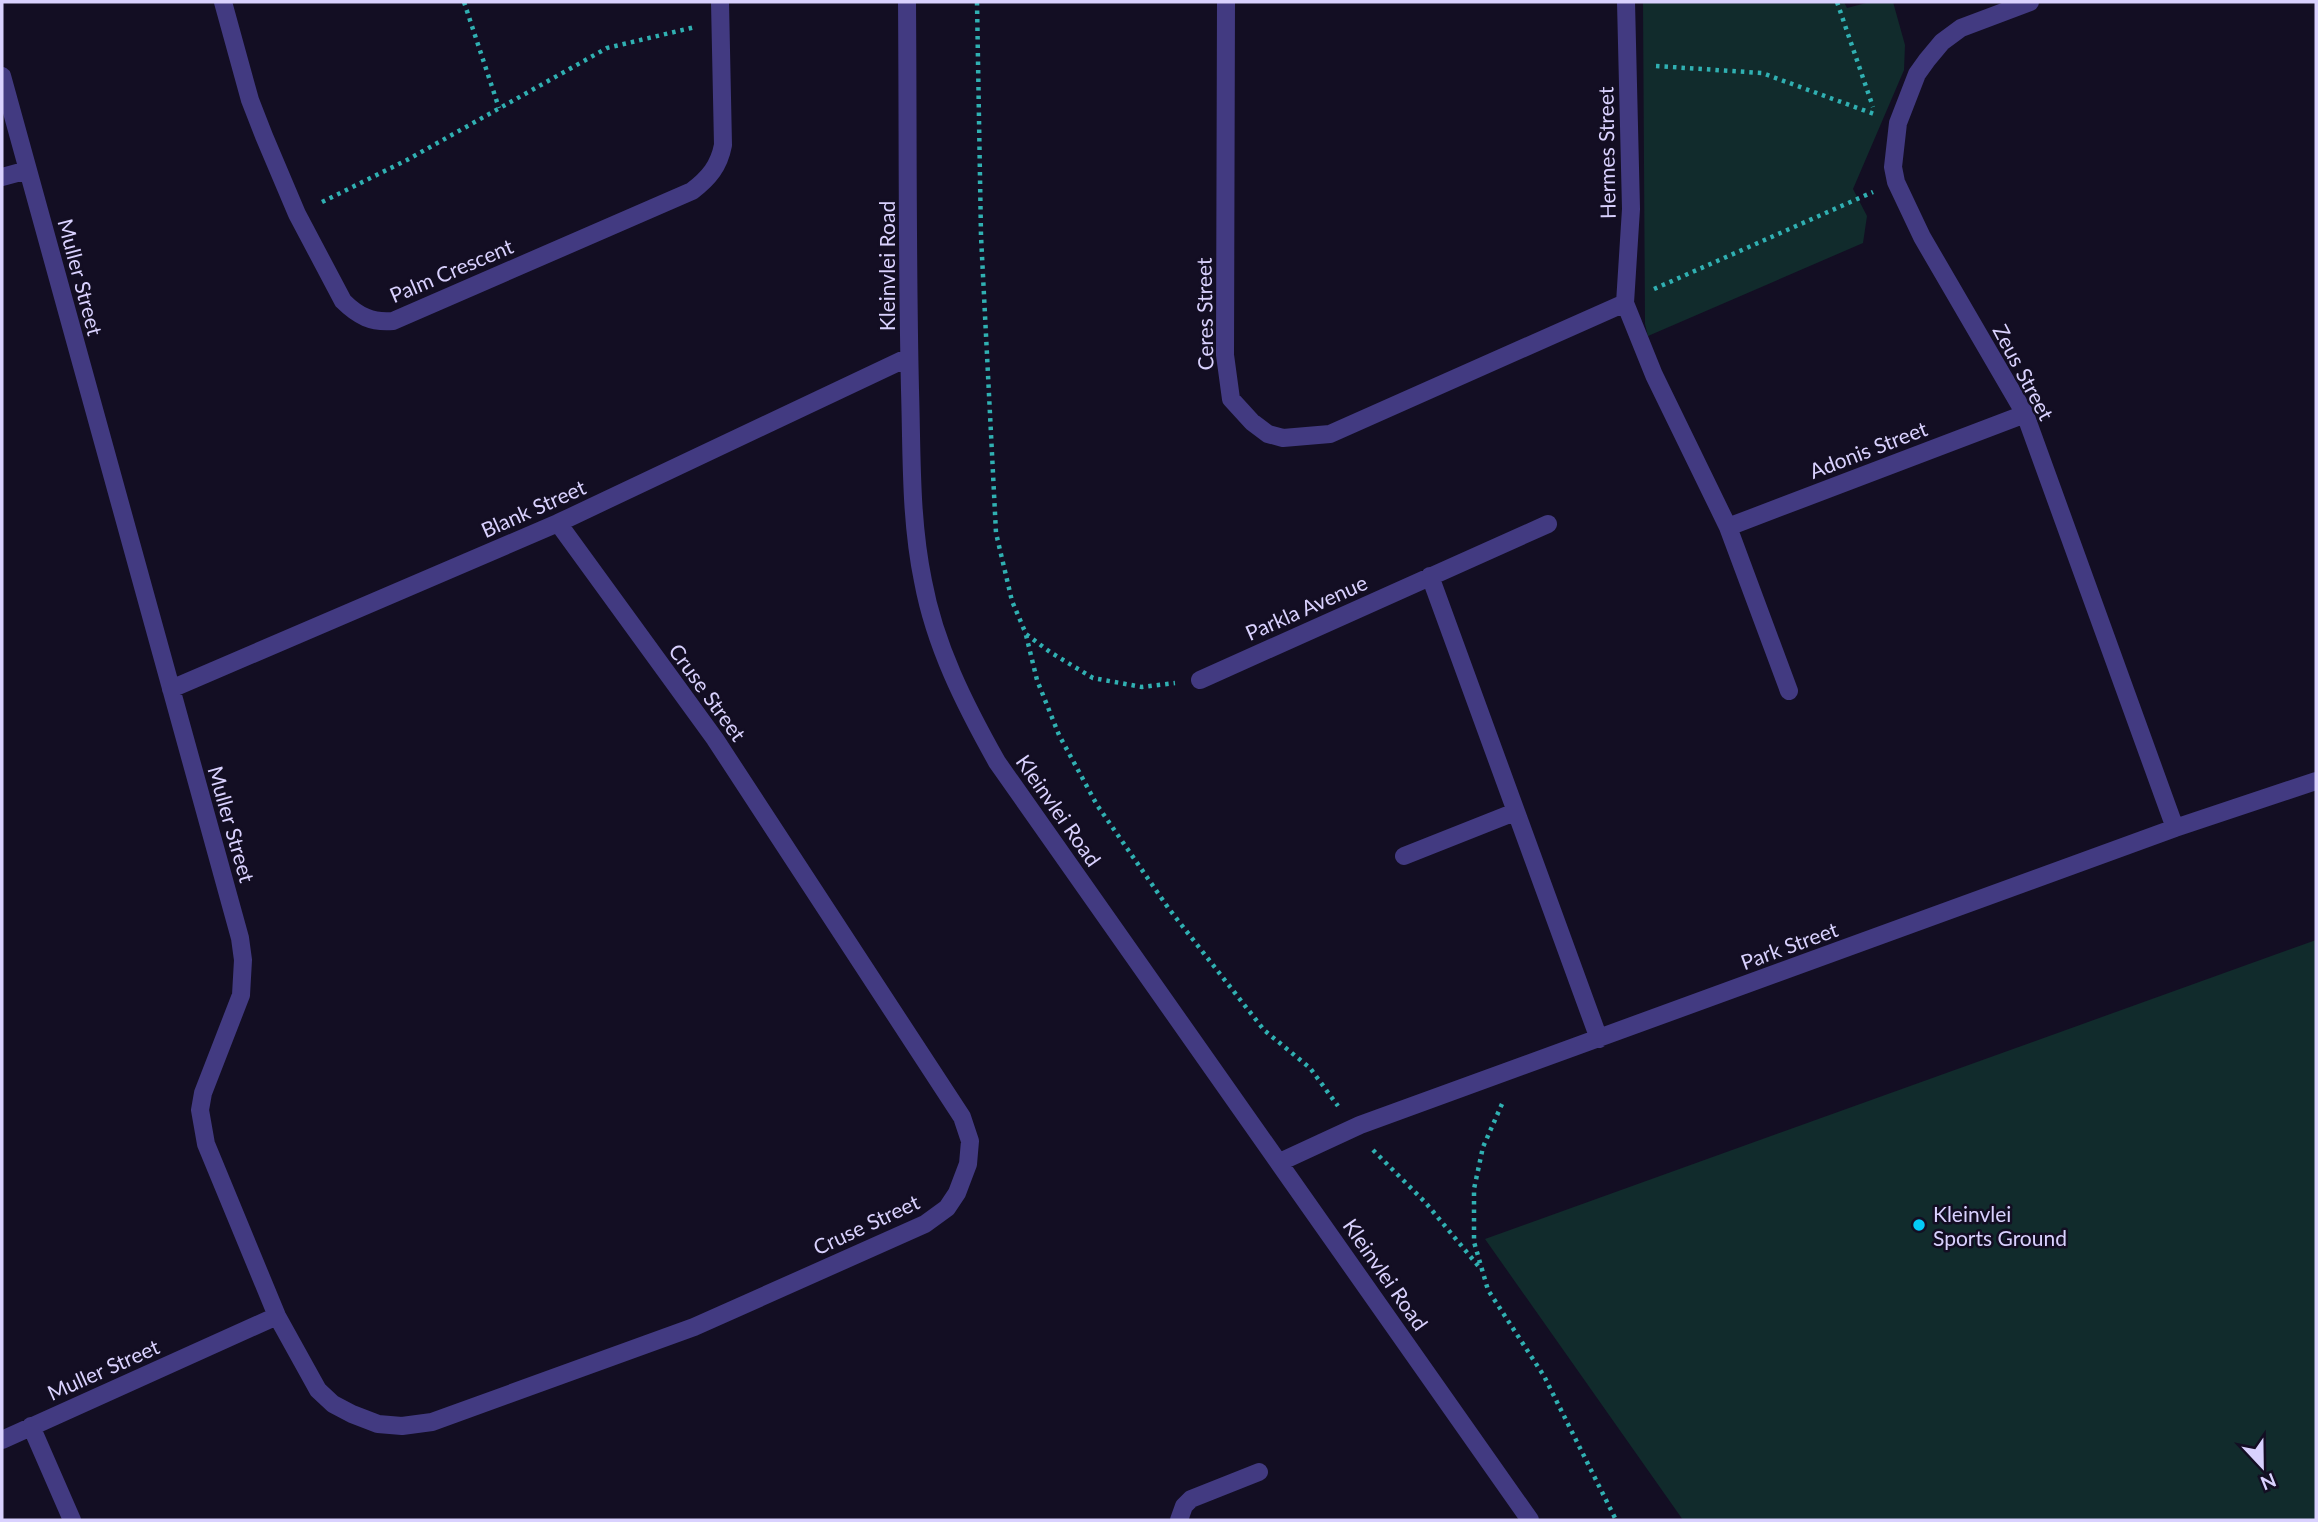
<svg xmlns="http://www.w3.org/2000/svg" width="2318" height="1522" viewBox="0 0 2318 1522" font-family="Lato,sans-serif">
<style>
.green{fill:#112b2c}
.lines{fill:none;stroke-linecap:round;stroke-linejoin:round}
.path{stroke:#30b0b2;stroke-width:4.5;stroke-dasharray:3.5 5;stroke-linecap:butt}
.minor{stroke:#423a81;stroke-width:18}
.poi-dot{fill:#04cbf7;stroke:#130e23;stroke-width:2.5}
.labels{text-anchor:middle;dominant-baseline:central;stroke-width:5;stroke-linejoin:round;paint-order:stroke}
.street-label{font-size:21px;fill:#d9d1fe;stroke:#130e23}
.poi-label{font-size:21px;fill:#d9d1fe;stroke:#130e23;text-anchor:start}
</style>
<rect width="100%" height="100%" fill="#130e23"/>
<!-- green -->
<path class="green" d="M1643,2H1844L1847,8L1870,2H1893L1905,45L1904,70L1853,189L1867,216L1863,243L1648,336L1645,324Z
M2316,940V1520H1683L1485,1239Z"/>
<g class="lines">
<!-- path -->
<path class="path" d="M464,2L499,108
M977,2L981,236L996,533L1012,601L1026,634L1050,652L1093,678L1142,687L1175,683
M1837,2L1873,107
M1656,66L1762,73L1874,114
M322,202L407,160L607,48L695,27
M1654,289L1873,192
M1026,635L1037,680L1059,735L1097,805L1169,909L1264,1030L1310,1068L1338,1106
M1502,1104L1483,1147L1474,1189V1242L1488,1290L1544,1376L1616,1520
M1373,1150L1425,1202L1480,1268"/>
<!-- minor -->
<path class="minor" d="M223,2L250,100L264,136L297,214L343,301C358,316 372,323 393,321L692,191C709,178 719,166 723,145L720,2
M907,2C908,131 907,261 910,390C912,454 910,518 923,581C935,646 965,705 997,762L1530,1520
M1226,2L1225,355L1231,399L1252,422L1268,434L1283,438L1330,434L1625,303
M1626,2L1631,209L1625,303L1654,375L1728,527L1789,691
M2030,2L1961,28L1942,42L1927,60L1917,74L1898,123L1893,167L1896,182L1922,237L2025,414L2175,828
M2,76L240,938L243,960L241,995L203,1093L200,1110L206,1144L277,1316L318,1390L333,1404L352,1414L378,1424L402,1426L432,1422L694,1327L925,1224L947,1208L957,1193L968,1164L970,1141L962,1117L715,739L558,523
M2,177L28,170
M1728,527L2025,414
M1430,576L1599,1039
M1200,680L1548,524
M171,689L558,523L909,357
M1404,856L1515,812
M1280,1162L1360,1125L2175,828L2316,781
M31,1426L72,1520
M2,1440L277,1316
M1179,1520L1184,1506L1191,1499L1259,1472"/>
</g>
<!-- markers -->
<circle class="poi-dot" cx="1919" cy="1225" r="7"/>
<g class="labels">
<!-- street labels -->
<g class="street-label">
<text transform="translate(1606 153) rotate(-91)">Hermes Street</text>
<text transform="translate(886 266) rotate(-90)">Kleinvlei Road</text>
<text transform="translate(451 270) rotate(-23)">Palm Crescent</text>
<text transform="translate(81 277) rotate(75)">Muller Street</text>
<text transform="translate(1204 314) rotate(-91)">Ceres Street</text>
<text transform="translate(2024 372) rotate(62)">Zeus Street</text>
<text transform="translate(1868 449) rotate(-21)">Adonis Street</text>
<text transform="translate(533 508) rotate(-24)">Blank Street</text>
<text transform="translate(1306 607) rotate(-24)">Parkla Avenue</text>
<text transform="translate(708 692) rotate(54)">Cruse Street</text>
<text transform="translate(1059 810) rotate(55)">Kleinvlei Road</text>
<text transform="translate(232 824) rotate(74)">Muller Street</text>
<text transform="translate(1789 945) rotate(-20)">Park Street</text>
<text transform="translate(866 1224) rotate(-25)">Cruse Street</text>
<text transform="translate(1386 1274) rotate(55)">Kleinvlei Road</text>
<text transform="translate(103 1369) rotate(-24)">Muller Street</text>
</g>
<!-- poi labels -->
<g class="poi-label">
<text x="1933" y="1213">Kleinvlei<tspan x="1933" dy="24">Sports Ground</tspan></text>
</g>
</g>
<!-- border -->
<rect width="2318" height="1522" fill="none" stroke="#d9d1fe" stroke-width="7"/>
<!-- north arrow -->
<g transform="translate(2262 1466) rotate(158)" stroke="#130e23" stroke-width="5" paint-order="stroke">
<path d="M0-5L12 26L0 18L-12 26Z" fill="#d9d1fe"/>
<text y="-10" font-size="19" font-weight="bold" text-anchor="middle" fill="#d9d1fe">N</text>
</g>
</svg>
